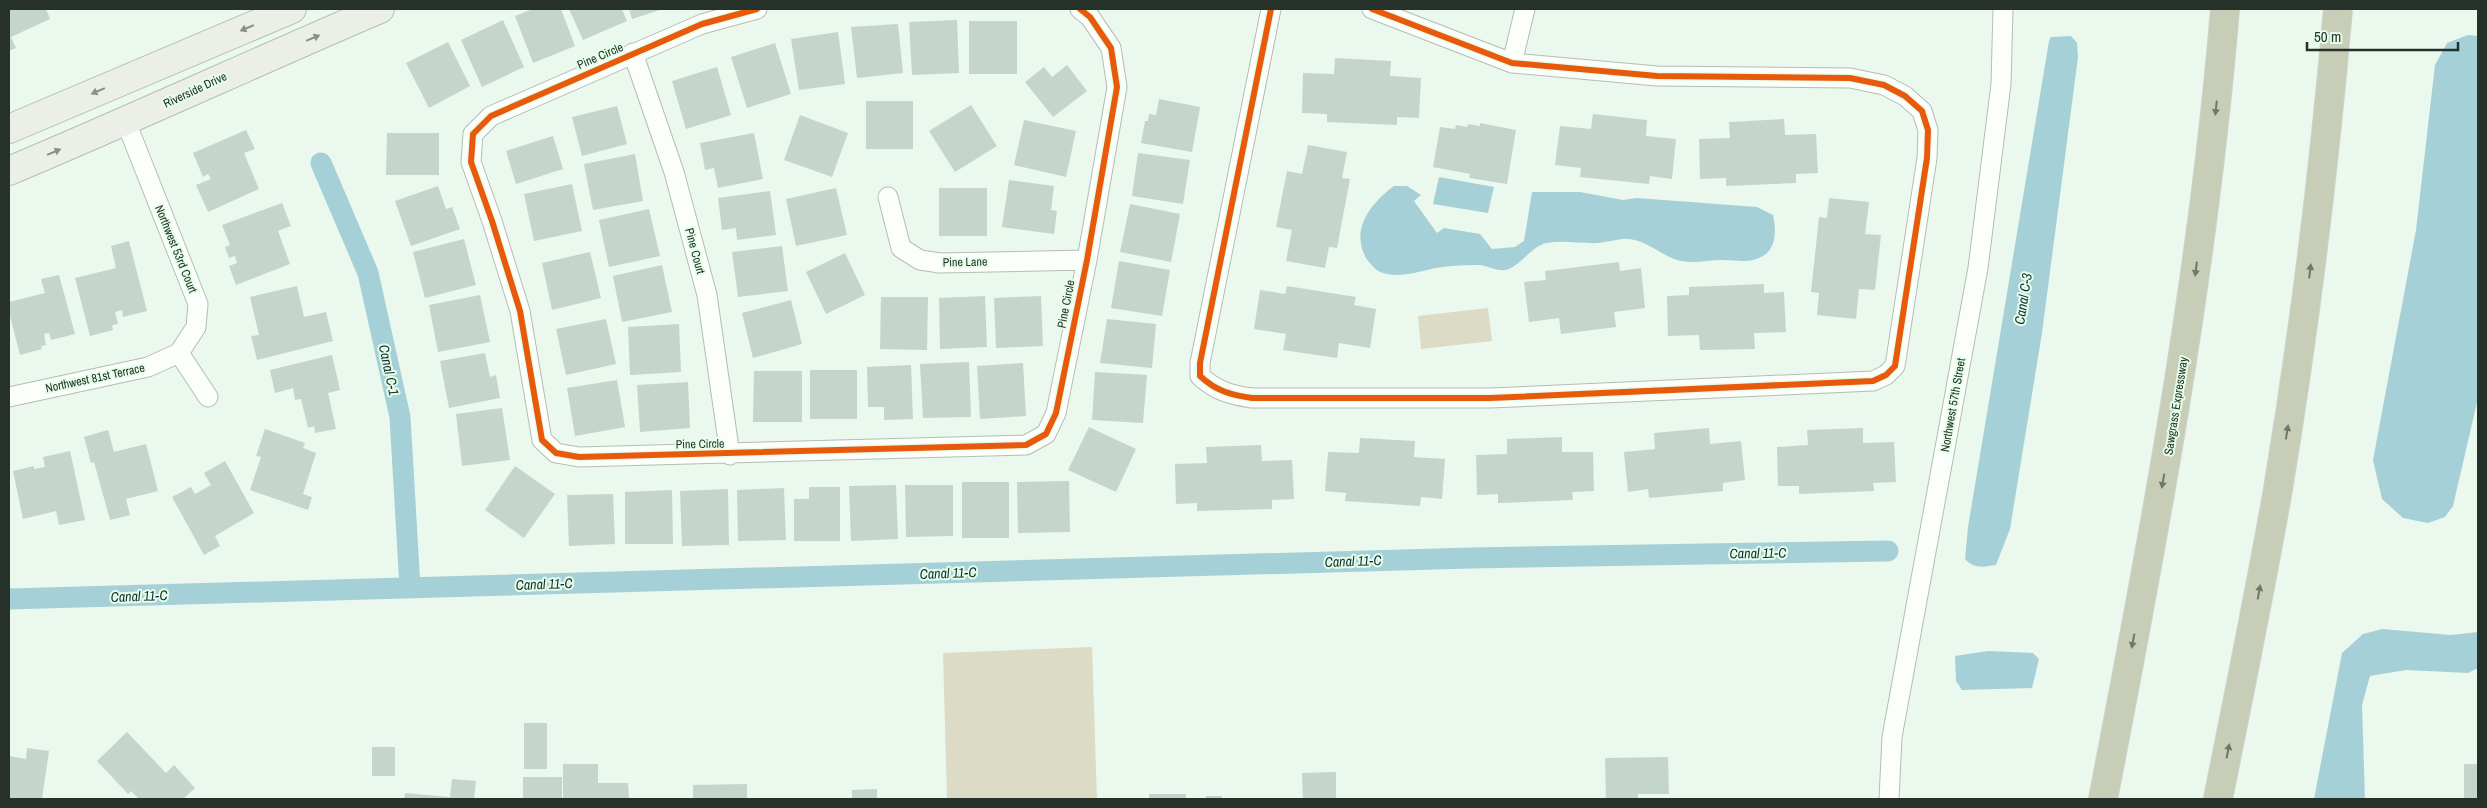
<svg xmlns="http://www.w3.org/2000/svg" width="2487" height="808" viewBox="0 0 2487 808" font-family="'Archivo Narrow',sans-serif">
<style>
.green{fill:#dcdbc5}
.water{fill:#a6d0d7}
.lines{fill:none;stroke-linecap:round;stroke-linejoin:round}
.canal{stroke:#a6d0d7;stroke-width:21}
.building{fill:#c4d5ce}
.street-casing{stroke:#b2beb5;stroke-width:21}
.secondary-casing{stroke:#b2beb5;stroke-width:30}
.highway-casing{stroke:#ccd4ce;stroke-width:30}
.street{stroke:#fcfefc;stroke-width:19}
.secondary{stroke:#ecefe8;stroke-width:28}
.highway{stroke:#c7cdb7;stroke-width:28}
.cycleway-casing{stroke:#e5fee9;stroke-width:9}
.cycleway{stroke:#e8590c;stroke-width:6}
.oneway{fill:#899088}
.oneway2{fill:#6e7869}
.labels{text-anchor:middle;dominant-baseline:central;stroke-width:4;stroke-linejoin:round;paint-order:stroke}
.street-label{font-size:12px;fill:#263229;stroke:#e5fee9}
.water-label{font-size:14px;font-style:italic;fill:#112e34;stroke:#e5fee9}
</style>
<rect width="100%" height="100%" fill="#ebf8ed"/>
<!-- green -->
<path class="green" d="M1488,308L1492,341L1421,349L1418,316Z
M1092,647L1097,799H947L943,653Z"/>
<!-- water -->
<path class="water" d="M2468,35L2478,36V398L2453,506L2445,517L2428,523L2403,518L2382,499L2373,460L2416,230L2435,65L2447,43Z
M2071,36L2077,43L2078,57L2042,333L2010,529L1996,565C1984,567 1974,569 1965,559L1968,527L2049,41L2051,37Z
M1439,177L1494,187L1488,213L1433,204Z
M1394,186H1407L1421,195L1414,201L1437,233L1444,228L1480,234L1492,249L1515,247L1524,241L1532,192H1580L1623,200L1637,198L1757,207L1773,215C1776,228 1777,248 1763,256C1750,264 1736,260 1722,260C1705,260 1691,265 1674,259C1657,252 1641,237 1622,239C1614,240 1607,242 1599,243C1582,244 1564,240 1546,243C1533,246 1522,263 1509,269C1499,273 1489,266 1480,265C1471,265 1462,265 1453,266C1430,266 1407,280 1383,273C1376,271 1370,264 1366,258C1350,229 1371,203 1394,186Z
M2382,629L2451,635L2478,632V668L2468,673L2406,670L2370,676L2362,705L2365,799H2314L2342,653L2363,634Z
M1988,651L2033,653L2039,659L2032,688L1962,690L1956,681L1955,656Z"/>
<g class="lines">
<!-- canal -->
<path class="canal" d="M321,163L368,273L400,417L410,587
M9,599L1471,558L1888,551"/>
</g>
<!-- building -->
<path class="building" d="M9,9H46L50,19L11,37L16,48L9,51Z
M533,9H561L575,46L533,63L515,16Z
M569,9H622L627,21L583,40Z
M629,9H663L632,19Z
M503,20L524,67L482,87L461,40Z
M957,20L959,73L912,75L909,22Z
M969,21H1017V74H969Z
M898,24L903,73L857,78L851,27Z
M838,32L845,84L799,90L791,39Z
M448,42L470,86L429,108L406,63Z
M775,43L791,94L747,108L731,57Z
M1335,58L1391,61L1390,76L1421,78L1419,118L1397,117V125L1327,122V114L1302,113L1303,73L1334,74Z
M1067,65L1087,91L1053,117L1025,82L1044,67L1052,77Z
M717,67L731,115L686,129L672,81Z
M1159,99L1200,107L1192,152L1141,143L1145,121H1148L1149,114L1156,115Z
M866,101H913V149H866Z
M971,105L997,146L955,172L929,131Z
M617,106L627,144L582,156L572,117Z
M1593,114L1647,120L1646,136L1676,139L1672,179L1650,176L1649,184L1580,177L1581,168L1555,165L1560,126L1591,129Z
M800,115L848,133L832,177L784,160Z
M1784,119L1785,135L1816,134L1818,173L1796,174V183L1726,186V178L1700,179L1699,139L1730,138L1729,122Z
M1024,120L1076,131L1066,177L1014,165Z
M1480,123L1516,130L1507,184L1469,178L1470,174L1433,167L1440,127L1455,129L1456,125L1467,127L1468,124L1480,126Z
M246,130L255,149L244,153L259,189L208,212L196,185L211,179L208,174L203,177L193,153Z
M387,133H439V175H386Z
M754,133L763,179L718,188L714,168L705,170L700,143Z
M553,136L563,169L516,184L506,151Z
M1308,145L1347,152L1342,178L1350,179L1337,248L1329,247L1325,268L1286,261L1292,230L1276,227L1287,171L1302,174Z
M1138,153L1190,160L1183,204L1132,196Z
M635,154L643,201L593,210L584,164Z
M1009,180L1054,186L1051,210L1057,211L1054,234L1002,227Z
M572,184L582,231L534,241L524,194Z
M438,186L446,209L452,207L460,229L411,246L395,201Z
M836,188L847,235L796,246L786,199Z
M939,188H987V236H939Z
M770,191L776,235L737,240L736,228L722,230L718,198Z
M1829,198L1869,202L1865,234L1881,235L1875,290L1859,289L1856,319L1817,315L1819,293L1811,292L1819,217L1827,218Z
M282,203L291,226L278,231L290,264L236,285L229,266L237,263L235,256L229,258L225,247L230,245L222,225Z
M1130,204L1180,214L1171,262L1120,252Z
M649,209L660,256L609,267L599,220Z
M464,239L476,285L425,298L413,252Z
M129,241L147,311L123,317L122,310L115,312L118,324L112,325L113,330L90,336L75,278L116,268L111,246Z
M782,246L788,291L738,297L732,252Z
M590,252L601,298L552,310L542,263Z
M845,253L865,295L826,314L806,272Z
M1119,261L1170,270L1162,316L1111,308Z
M1619,262L1620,271L1641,268L1645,308L1614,312L1616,327L1561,334L1559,318L1529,322L1524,282L1546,280L1545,271Z
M662,265L672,312L622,322L613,276Z
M59,275L75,334L51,340L49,333L44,334L46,345L41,346L42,349L20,355L9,312V302L45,293L41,279Z
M1764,284V293L1784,292L1786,332L1754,333L1755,349L1700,350L1699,335L1668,336L1667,296L1689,295V287Z
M297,286L304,317L326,312L333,341L257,360L251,336L259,335L250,297Z
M1287,286L1356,297L1354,305L1376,309L1370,348L1339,343L1337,358L1283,350L1286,334L1254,329L1260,290L1285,294Z
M480,295L490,342L438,352L429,305Z
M985,296L987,347L940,349L939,298Z
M1041,296L1043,346L996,348L994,298Z
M881,297H928L927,350L880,349Z
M791,300L802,344L753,358L742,313Z
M606,319L616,364L566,375L556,329Z
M1107,319L1156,324L1152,368L1100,363Z
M679,324L681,372L630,375L628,327Z
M485,353L490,377L496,375L500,398L449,408L440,361Z
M332,355L340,390L328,393L336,429L315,433L314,426L308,428L301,399L295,400L293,388L275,393L270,370Z
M969,362L971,417L923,418L920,364Z
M1023,363L1026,416L980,419L977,366Z
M911,365L913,419L884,420V407H868L867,367Z
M810,370H857V419H810Z
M754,371H802V422H753Z
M1095,372L1147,375L1143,423L1092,420Z
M617,380L625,427L575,436L567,388Z
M688,382L690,428L640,432L637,385Z
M502,408L510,460L462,466L456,414Z
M1089,427L1136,449L1116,492L1068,470Z
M1709,428L1710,444L1741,441L1745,480L1723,483V491L1649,498L1648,489L1628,492L1624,452L1655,449L1654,433Z
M1863,428V443L1894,442L1896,482L1873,483L1874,491L1799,494V486H1778L1777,447L1808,445L1807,430Z
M265,429L305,443L303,448L316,453L303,494L312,497L308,510L250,490L261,457L256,456Z
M108,430L114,452L146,444L158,491L126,499L130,515L110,520L94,462L91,463L84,437Z
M1562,437V452H1593L1594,491L1572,492L1573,500L1498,503V494L1477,495L1476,455L1507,454V439Z
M1360,438L1415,441L1414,457L1445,459L1442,499L1421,497L1420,506L1345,501L1346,493L1325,491L1328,452L1359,453Z
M1261,445L1262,461L1292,460L1294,499L1272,500V509L1197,511V503L1176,504L1175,464L1207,463L1206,447Z
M70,451L85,520L59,525L56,511L23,519L13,471L34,466V469L45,467L43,457Z
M225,461L254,513L215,536L220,546L204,555L172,497L191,487L195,494L211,485L204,473Z
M515,466L555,494L524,538L485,510Z
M1069,481L1070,532L1018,533L1017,482Z
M962,482H1009V538H962Z
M896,485L898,539L851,541L849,486Z
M905,485H953V536L906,537Z
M809,487H840V541H794V499H809Z
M784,488L786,540L738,541L737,490Z
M728,489L729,545L682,546L680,491Z
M672,490L673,544H625V492Z
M613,494L615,544L569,546L567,495Z
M524,723H547V769H524Z
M127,732L166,773L174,765L195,788L183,799H139L131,791L128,794L97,761Z
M372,747H395V776H372Z
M27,748L49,751L42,799H9V756L26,759Z
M1668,757L1669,794H1638V799H1606L1605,758Z
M563,764H598V783H628L629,799H563Z
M2464,764H2478V799H2464Z
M1336,772V799H1303L1302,773Z
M523,777H562V799H523Z
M452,779L476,781L474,799H404L405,793L450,797Z
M747,784V799H693V785Z
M877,789V799H852V790Z
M1149,794H1186V799H1149Z
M1206,796H1222V799H1206Z"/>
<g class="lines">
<defs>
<path id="street" d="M757,9L702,24L491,116L473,134L471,162L492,221L520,311L542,440L556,453L579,457L1026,445L1046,434L1056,413L1087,260L1117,87L1111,48L1090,17L1080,9
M1271,9L1200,363V376C1216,391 1231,395 1252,398H1490L1873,381L1886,375L1895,366L1927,158L1928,130L1922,111L1905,96L1884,85L1850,78L1657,76L1512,63L1372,9
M633,53L674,172L707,295L730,455
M1512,63L1525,9
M126,122L198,304L196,327L179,353L208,397
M888,197L901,248L920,260L940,263L1087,260
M9,397L148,367L179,353
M1889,799L1892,737L1978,268L2001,84L2003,9"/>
<path id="secondary" d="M9,129L292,9
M9,171C133,119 256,62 380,9"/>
<path id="highway" d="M2103,799C2154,536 2203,276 2225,9
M2218,799C2238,698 2259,597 2277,495C2304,334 2324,171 2338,9"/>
</defs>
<!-- street casing -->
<use href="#street" class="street-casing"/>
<!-- secondary casing -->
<use href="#secondary" class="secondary-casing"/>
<!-- highway casing -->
<use href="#highway" class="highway-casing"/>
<!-- street -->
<use href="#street" class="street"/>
<!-- secondary -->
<use href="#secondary" class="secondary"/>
<!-- highway -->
<use href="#highway" class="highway"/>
<defs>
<path id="cycleway" d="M757,9L702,24L491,116L473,134L471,162L492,221L520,311L542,440L556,453L579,457L1026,445L1046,434L1056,413L1087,260L1117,87L1111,48L1090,17L1080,9
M1271,9L1200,363V376C1216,391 1231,395 1252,398H1490L1873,381L1886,375L1895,366L1927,158L1928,130L1922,111L1905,96L1884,85L1850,78L1657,76L1512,63L1372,9"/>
</defs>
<!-- cycleway casing -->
<use href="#cycleway" class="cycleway-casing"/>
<!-- cycleway -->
<use href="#cycleway" class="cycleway"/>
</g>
<!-- one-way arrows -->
<defs><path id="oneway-solid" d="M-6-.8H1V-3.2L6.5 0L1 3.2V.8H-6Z" transform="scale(1.25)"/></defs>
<g class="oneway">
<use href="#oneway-solid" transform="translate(247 28) rotate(157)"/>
<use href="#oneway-solid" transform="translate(313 38) rotate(-23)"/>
<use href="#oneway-solid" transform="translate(98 91) rotate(157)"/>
<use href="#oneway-solid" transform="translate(54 152) rotate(-23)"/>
</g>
<g class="oneway2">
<use href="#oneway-solid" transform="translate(2216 108) rotate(96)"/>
<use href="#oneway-solid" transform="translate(2196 269) rotate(97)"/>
<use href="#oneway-solid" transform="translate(2310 271) rotate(-83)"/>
<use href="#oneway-solid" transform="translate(2287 432) rotate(-81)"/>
<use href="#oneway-solid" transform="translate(2163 481) rotate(100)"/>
<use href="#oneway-solid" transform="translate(2259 592) rotate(-80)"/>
<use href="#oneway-solid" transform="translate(2133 641) rotate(101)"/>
<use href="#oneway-solid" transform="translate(2228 751) rotate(-79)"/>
</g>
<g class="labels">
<!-- street labels -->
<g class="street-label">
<text transform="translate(600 56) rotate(-23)">Pine Circle</text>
<text transform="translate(195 90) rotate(-25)">Riverside Drive</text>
<text transform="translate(176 249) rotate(68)">Northwest 53rd Court</text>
<text transform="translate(695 251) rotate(75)">Pine Court</text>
<text transform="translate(965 262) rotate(-1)">Pine Lane</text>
<text transform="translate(1066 304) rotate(-79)">Pine Circle</text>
<text transform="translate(95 378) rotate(-12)">Northwest 81st Terrace</text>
<text transform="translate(1953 405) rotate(-80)">Northwest 57th Street</text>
<text transform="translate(2176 406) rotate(-81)">Sawgrass Expressway</text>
<text transform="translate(700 444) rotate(-1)">Pine Circle</text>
</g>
<!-- water labels -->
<g class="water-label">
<text transform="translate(2023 299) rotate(-81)">Canal C-3</text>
<text transform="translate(389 370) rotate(78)">Canal C-1</text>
<text transform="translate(1758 553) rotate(-1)">Canal 11-C</text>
<text transform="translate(1353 561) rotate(-2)">Canal 11-C</text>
<text transform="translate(948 573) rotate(-2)">Canal 11-C</text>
<text transform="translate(544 584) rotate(-2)">Canal 11-C</text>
<text transform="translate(139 596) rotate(-2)">Canal 11-C</text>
</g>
</g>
<!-- border -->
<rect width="2487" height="808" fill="none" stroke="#263229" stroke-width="20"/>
<!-- scale -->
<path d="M2307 42v8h151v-8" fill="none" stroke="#263229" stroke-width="2.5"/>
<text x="2314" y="42" font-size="15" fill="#263229" stroke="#e5fee9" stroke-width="4" paint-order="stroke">50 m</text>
</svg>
